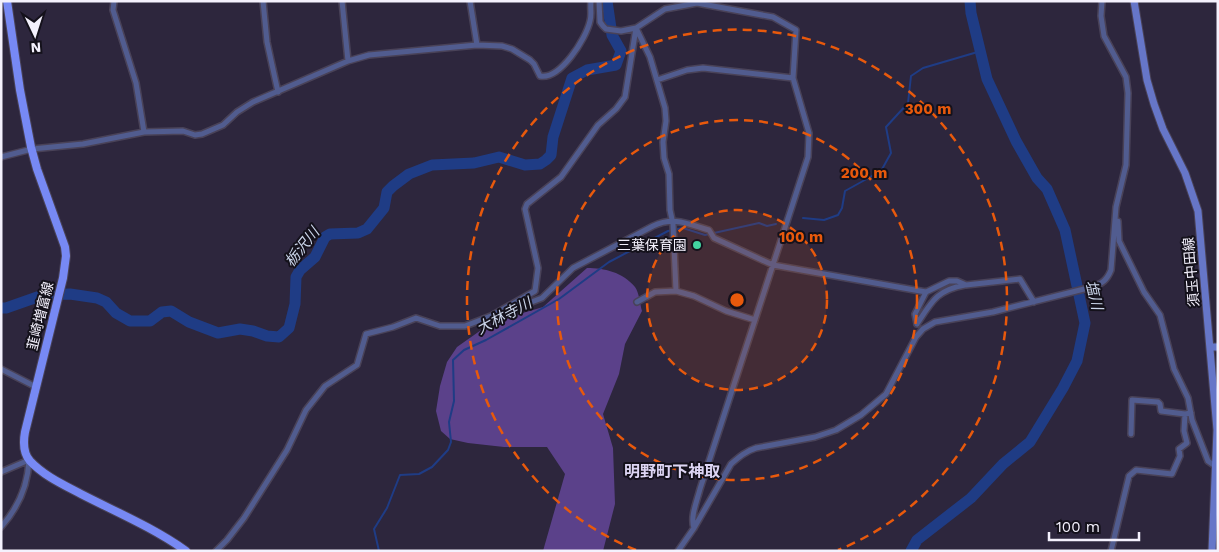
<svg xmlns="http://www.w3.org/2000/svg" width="1219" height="552" viewBox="0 0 1219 552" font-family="'Work Sans','Noto Sans JP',sans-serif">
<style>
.green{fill:#5b418a}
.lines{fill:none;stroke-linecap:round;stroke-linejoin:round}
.stream{stroke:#1f3c85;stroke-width:2}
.river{stroke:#1f3c85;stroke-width:11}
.street-casing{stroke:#494258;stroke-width:8}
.secondary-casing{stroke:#494258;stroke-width:9}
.primary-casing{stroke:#494258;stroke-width:10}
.street{stroke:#515c8f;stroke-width:5}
.secondary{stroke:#6676c8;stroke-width:7}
.primary{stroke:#7789f4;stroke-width:8}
.ring{fill:none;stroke:#e8590c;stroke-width:2.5;stroke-dasharray:9 6}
.poi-dot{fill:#42d4a0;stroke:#14111b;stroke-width:2}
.labels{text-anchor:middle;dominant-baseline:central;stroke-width:4;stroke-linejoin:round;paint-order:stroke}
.poi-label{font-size:14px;fill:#f4f1fd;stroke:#14111b;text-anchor:end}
.street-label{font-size:14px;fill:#f4f1fd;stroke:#14111b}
.water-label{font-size:15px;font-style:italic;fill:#cbd5ea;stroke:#14111b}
.quarter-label{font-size:16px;font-weight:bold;fill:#ddd5f3;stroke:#14111b}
.centre{fill:#e8590c;stroke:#14111b;stroke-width:2.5}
.ring-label{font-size:15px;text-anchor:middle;font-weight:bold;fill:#e8590c;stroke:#14111b;stroke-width:4;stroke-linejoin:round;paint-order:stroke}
</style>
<rect width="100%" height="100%" fill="#2d263d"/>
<!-- green -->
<path class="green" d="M587,268C604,268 623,272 635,287C639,292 640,304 642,311L625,344L619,374L603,414L613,448L615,504L603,551H543L565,474L547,447H504L468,443L450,439L441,431L436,411L440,386L447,362L457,347L484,328L516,315L543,307Z"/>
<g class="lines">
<!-- stream -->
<path class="stream" d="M803,218L824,220L838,215L842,208L845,191L881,171L891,153L886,127L908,103L911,76L923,68L981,51
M379,551L374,529L387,508L400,475L419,474L432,467L448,450L451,442L449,422L454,401L453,360L464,350L486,340L559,299L609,262L668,231L683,228L705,235L759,223L767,226L776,224"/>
<!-- river -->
<path class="river" d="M1,308H6L43,295L70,294L97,298L106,302L116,313L130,321H150L162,312L171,311L189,322L218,333L240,329L253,331L267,336L279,337L289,328L295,304L296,277L300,270L315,257L325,237L330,234L358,233L367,229L384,208L387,192L393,186L409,174L432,165L474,163L499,157L525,165L540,164L546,160L551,155L553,137L572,78L587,70L616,65L621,51L612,35L607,1
M911,551L917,540L971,498L1003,464L1030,442L1063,388L1077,361L1085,323L1065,230L1047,189L1037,178L1016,141L987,79L971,13L970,1"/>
<defs>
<path id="street" d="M114,1L113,10L136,83L144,132
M263,1L267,42L278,92
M342,1L348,61
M470,1L477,45
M599,1L600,22L603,26L606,29L621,31L636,28L665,9L697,3L773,17L796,30L793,78L809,133L808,157L700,489C697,501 690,517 694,528
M636,28L650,57L665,108L666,121L663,142L664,158L669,174L670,210L673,224L676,291
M657,80L687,70L703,68L793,78
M1,157L32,149L83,144L144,132L183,131L195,135L202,134L223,125L237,112L253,102L348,61L369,55L477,45L502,46L512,49L530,60L534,64L540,76C560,80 586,39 590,21C592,15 590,8 591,1
M1115,220L1118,221L1119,241L1144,292L1160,315L1174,369L1188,398L1192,420L1208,461L1215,466
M637,302L655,292L676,291L694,296L726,311L755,320
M500,314L542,298L573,268L653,226C674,216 688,224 709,230L714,238L773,265L926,292L949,281H957L966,285L1020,279L1034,302
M917,324C932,301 937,290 965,285
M917,324L915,314L926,292
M1,369L36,387
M1131,434L1132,400L1158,402L1160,404L1161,411L1185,414
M1,472L29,460C28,485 18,508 1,527
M216,551L227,540L244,518L287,450L306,410L325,386L357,365L366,334L393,327L416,318L440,326H465L491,316L535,291L538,268L527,218L525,209L527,204L561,177L598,125L616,109L625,97L636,28
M678,551L694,528L731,464C739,457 746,451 756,448L815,437L836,430L861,415L886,394L916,337L923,329L935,322L993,312L1092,287C1102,284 1107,280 1111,270L1116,207L1126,165L1128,93L1126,77L1104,36L1101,16L1102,1
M1111,551L1129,476L1136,470L1172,474L1180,456L1179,449L1187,443L1184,431L1185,414L1191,413"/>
<path id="secondary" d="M1134,1L1147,80L1154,104L1163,129L1185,173L1198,211L1217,430L1212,551
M1210,347H1218"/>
<path id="primary" d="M7,1L20,90L31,147L37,169L65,247L66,256L63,278L25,432C23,443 23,453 30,461C44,476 64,485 81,494C116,512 154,528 186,551"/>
</defs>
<!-- street casing -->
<use href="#street" class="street-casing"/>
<!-- secondary casing -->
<use href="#secondary" class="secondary-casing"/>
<!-- primary casing -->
<use href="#primary" class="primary-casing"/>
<!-- street -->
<use href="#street" class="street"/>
<!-- secondary -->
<use href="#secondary" class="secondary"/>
<!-- primary -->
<use href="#primary" class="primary"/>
</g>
<!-- distance rings -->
<circle cx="737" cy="300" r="90" fill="#e8590c" fill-opacity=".12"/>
<g class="ring">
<circle cx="737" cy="300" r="90"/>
<circle cx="737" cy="300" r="180"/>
<path d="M636 550A270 270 0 1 1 838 550"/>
</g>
<!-- markers -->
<circle class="poi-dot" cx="697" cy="245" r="5"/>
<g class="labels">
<!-- poi labels -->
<g class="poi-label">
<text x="687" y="245">三葉保育園</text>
</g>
<!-- street labels -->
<g class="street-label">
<text transform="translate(1191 272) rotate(-95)">須玉中田線</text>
<text transform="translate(40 316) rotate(-76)">韮崎増富線</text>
</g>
<!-- water labels -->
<g class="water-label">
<text transform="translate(302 247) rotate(-51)">栃沢川</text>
<text transform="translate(1094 295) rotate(77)">塩川</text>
<text transform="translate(504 316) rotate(-28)">大林寺川</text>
</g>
<!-- quarter labels -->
<g class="quarter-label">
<text x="672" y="471">明野町下神取</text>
</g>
</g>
<circle cx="737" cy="300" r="8" class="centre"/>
<g class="ring-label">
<text x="928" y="114">300 m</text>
<text x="864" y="178">200 m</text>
<text x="801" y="242">100 m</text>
</g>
<!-- border -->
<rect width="1219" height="552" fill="none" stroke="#f4f1fd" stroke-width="5"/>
<!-- north arrow -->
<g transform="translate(35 35) rotate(176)" stroke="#14111b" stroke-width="4" paint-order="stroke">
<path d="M0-4L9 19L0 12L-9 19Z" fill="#f4f1fd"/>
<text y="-8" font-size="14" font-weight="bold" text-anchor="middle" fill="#f4f1fd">N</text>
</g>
<!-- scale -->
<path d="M1049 532v8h90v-8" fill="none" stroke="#f4f1fd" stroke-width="2.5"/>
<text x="1056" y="532" font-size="15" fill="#f4f1fd" stroke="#14111b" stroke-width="4" paint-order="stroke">100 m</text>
</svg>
